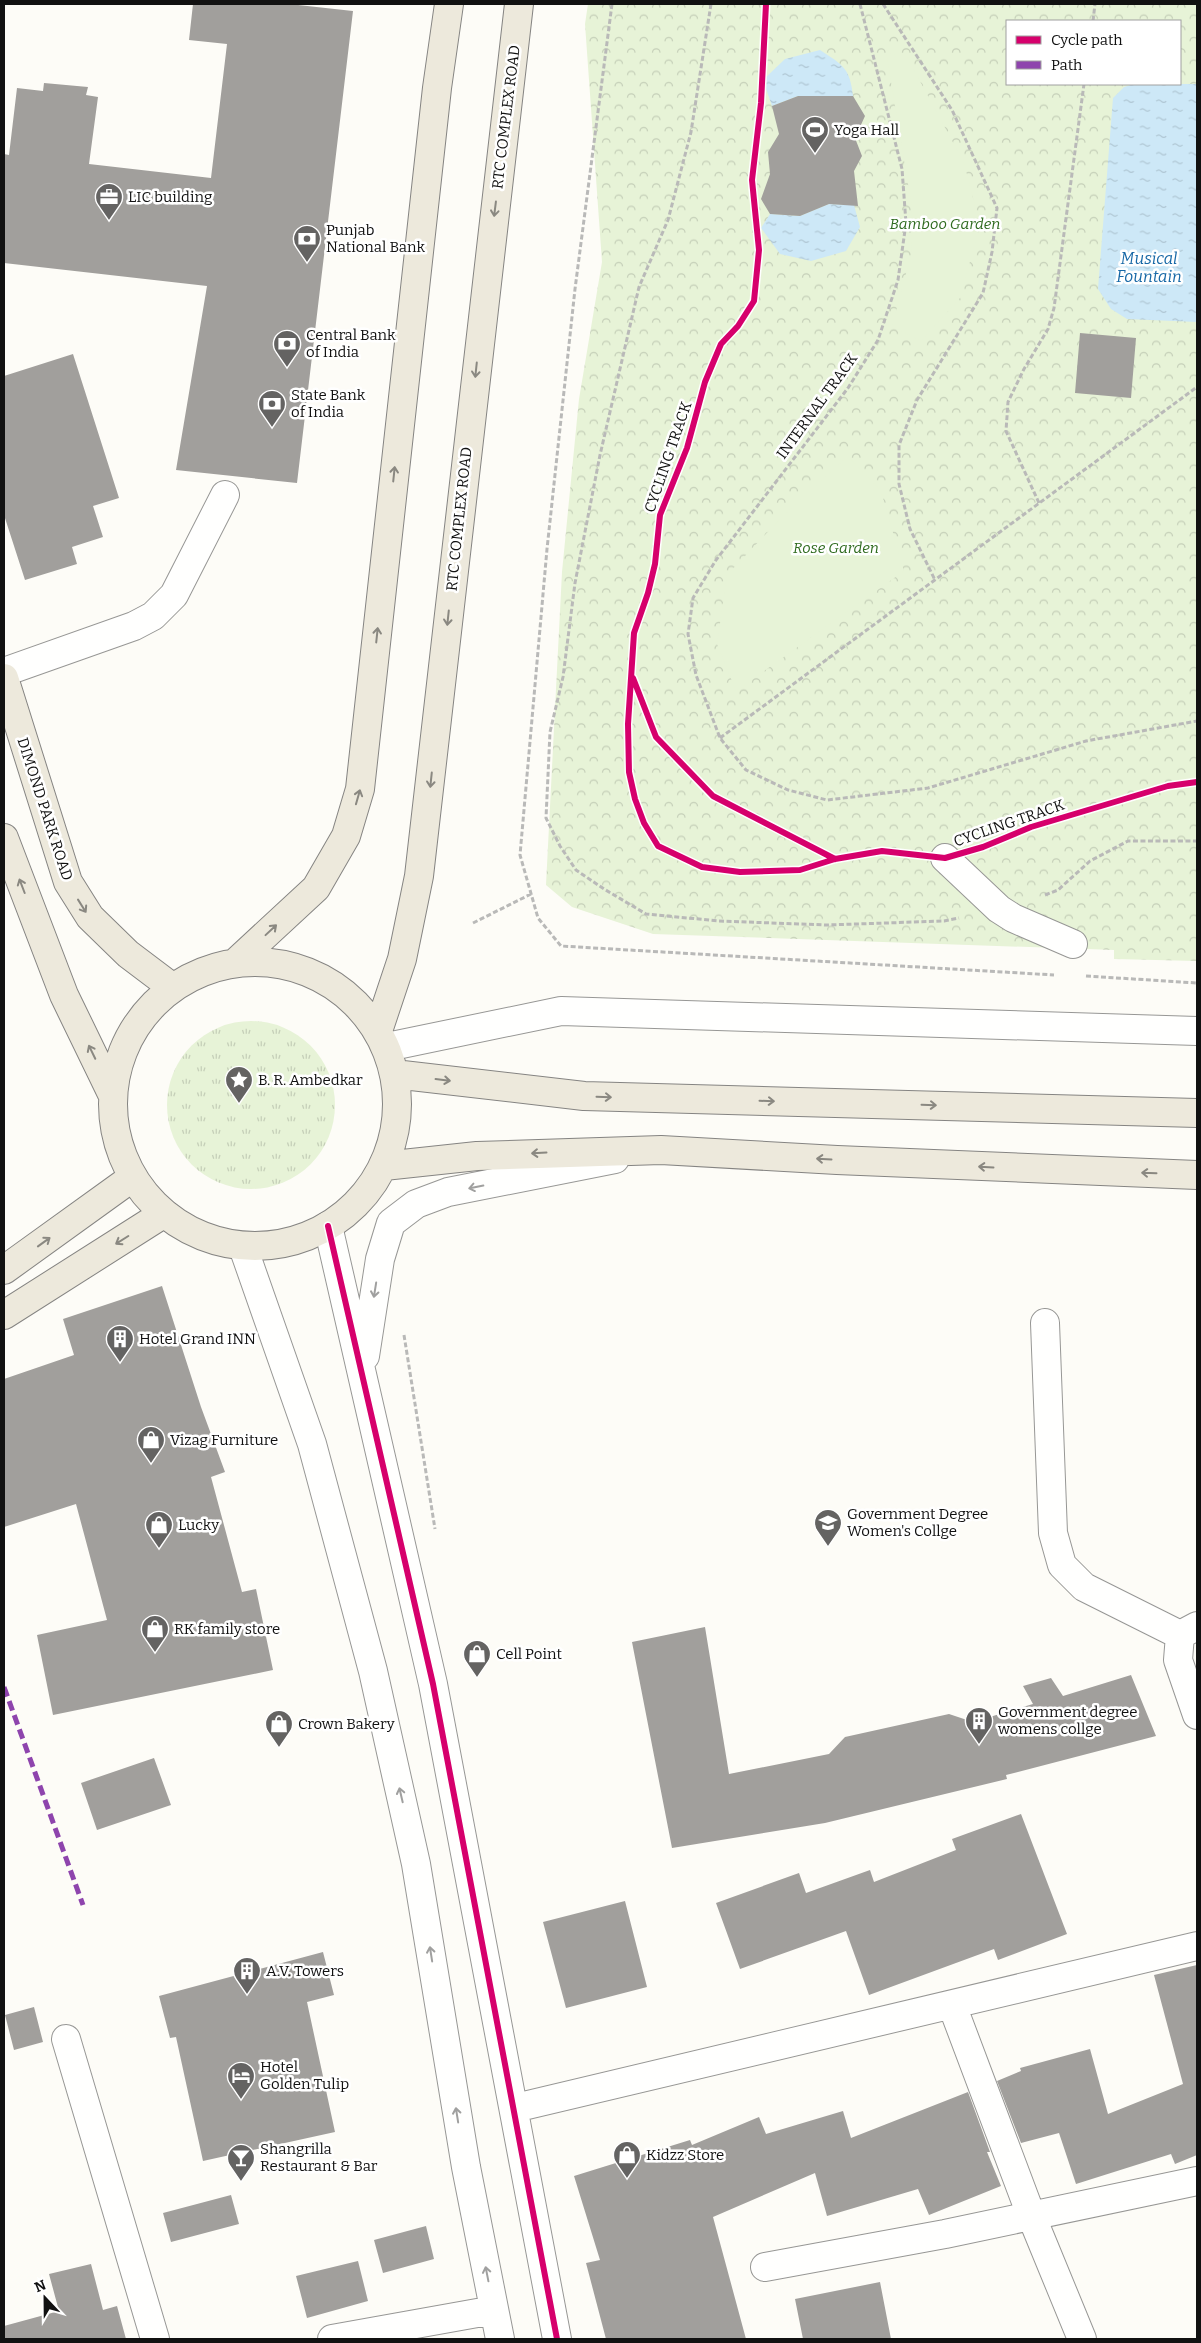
<svg xmlns="http://www.w3.org/2000/svg" width="1201" height="2343" viewBox="0 0 1201 2343" font-family="Bitter,serif">
<style>
.grass{fill:url(#grass-tufts)}
.park{fill:url(#park-crowns);fill-rule:evenodd}
.garden{fill:#e7f3d7}
.water{fill:url(#water-ripples)}
.building{fill:#a19f9c}
.lines{fill:none;stroke-linecap:round;stroke-linejoin:round}
.minor-casing{stroke:#979795;stroke-width:30}
.major-casing{stroke:#858482;stroke-width:30}
.path{stroke:#b9b9b8;stroke-width:3;stroke-dasharray:5 2.5;stroke-linecap:butt}
.minor{stroke:#fffffe;stroke-width:28}
.major{stroke:#ede9dc;stroke-width:28}
.quiet{stroke:#8e44ad;stroke-width:5;stroke-dasharray:10 5;stroke-linecap:butt}
.cycleway-casing{stroke:#fff;stroke-width:9}
.cycleway{stroke:#d6006c;stroke-width:6}
.oneway{stroke:#8a8881}
.oneway2{stroke:#a0a09f}
.labels{text-anchor:middle;dominant-baseline:central;stroke-width:5;stroke-linejoin:round;paint-order:stroke}
.street-label{font-size:15px;fill:#111;stroke:#fff}
.poi-label{font-size:15px;fill:#111;stroke:#fff;text-anchor:start}
.park-label{font-size:15px;font-style:italic;fill:#2f6b1f;stroke:#fff}
.water-label{font-size:16px;font-style:italic;fill:#1768a6;stroke:#fff}
</style>
<defs>
<pattern id="grass-tufts" width="24" height="20" patternUnits="userSpaceOnUse" patternTransform="scale(1.25)"><rect width="24" height="20" fill="#e7f3d7"/><path d="M3 7l-1-3M5 7V3M7 7l1-3M15 17l-1-3M17 17v-4M19 17l1-3" fill="none" stroke="#c5cfb8"/></pattern>
<pattern id="park-crowns" width="20" height="18" patternUnits="userSpaceOnUse" patternTransform="scale(1.25)"><rect width="20" height="18" fill="#e7f3d7"/><path d="M2 6a3 3 0 1 1 6 0M12 15a3 3 0 1 1 6 0" fill="none" stroke="#c5cfb8"/></pattern>
<pattern id="water-ripples" width="26" height="14" patternUnits="userSpaceOnUse" patternTransform="scale(1.25)"><rect width="26" height="14" fill="#cde8f7"/><path d="M2 4q2-2 4 0t4 0M15 11q2-2 4 0t4 0" fill="none" stroke="#afc6d3"/></pattern>
</defs>
<rect width="100%" height="100%" fill="#fdfcf7"/>
<!-- grass -->
<path class="grass" d="M167 1105a84 84 0 1 1 168 0a84 84 0 1 1-168 0Z"/>
<!-- park -->
<path class="park" d="M588,4H1197V961L1114,959V950L653,934L572,907L546,885L562,572L579,399L602,262L585,24ZM1007,21H1180V84H1007Z"/>
<!-- garden -->
<path class="garden" d="M886,52L907,57L964,163L980,225L960,298L921,341L892,326L911,255L912,208Z
M848,456L881,491L904,571L736,691L717,644L727,575L782,517Z"/>
<!-- water -->
<path class="water" d="M820,50C843,65 850,68 853,96H798L772,106L763,80L785,59Z
M1134,84H1197V322L1127,319L1111,309L1098,289L1113,98L1124,87Z
M829,204L854,205L860,227L846,251L811,261L780,254L761,228L770,214L800,216Z"/>
<!-- building -->
<path class="building" d="M193,4H289L353,11L297,483L176,470L207,286L4,263V154L9,155L17,88L43,91L44,83L88,87L86,95L98,97L89,164L211,178L227,44L189,40Z
M798,96H853L865,116L855,138L862,156L854,171L858,206L829,204L800,216L770,214L761,199L770,174L768,152L779,134L772,106Z
M1080,333L1136,338L1131,398L1075,393Z
M73,354L119,498L93,506L103,537L72,547L77,564L25,580L4,515V376Z
M162,1286L201,1407L225,1472L211,1477L242,1592L256,1589L273,1670L53,1715L37,1635L107,1620L76,1504L4,1527V1379L74,1355L63,1319Z
M705,1627L729,1774L829,1754L845,1737L949,1714L973,1722L1033,1704L1023,1686L1051,1678L1063,1696L1131,1675L1156,1736L1006,1775L1007,1779L825,1823L672,1848L632,1642Z
M154,1758L171,1805L97,1830L81,1783Z
M1021,1814L1067,1934L998,1960L994,1949L869,1995L846,1931L740,1969L716,1903L799,1873L806,1893L870,1870L874,1882L956,1850L952,1839Z
M625,1901L647,1987L566,2008L543,1922Z
M323,1952L334,1995L307,2002L335,2132L203,2161L176,2037L170,2038L159,1996Z
M1197,1965V2155L1175,2164L1171,2154L1076,2184L1059,2133L1021,2143L997,2081L1021,2071L1020,2068L1090,2049L1108,2114L1183,2084L1154,1975Z
M34,2007L43,2042L14,2050L5,2015Z
M968,2092L990,2152H987L1001,2186L929,2215L918,2189L827,2216L815,2173L713,2217L746,2339H606L586,2263L600,2260L574,2176L690,2140L692,2145L759,2117L766,2134L843,2111L851,2138Z
M231,2195L239,2224L171,2242L163,2213Z
M426,2226L434,2259L383,2273L374,2240Z
M358,2261L368,2301L307,2318L296,2276Z
M91,2264L103,2310L117,2306L126,2339H4V2326L59,2311L49,2274Z
M880,2282L891,2339H803L795,2299Z"/>
<g class="lines">
<defs>
<path id="minor" d="M4,672L134,626L153,616L174,595L225,495
M945,858L999,909L1013,918L1073,944
M387,1047L561,1011L1197,1031
M328,1226L433,1684L557,2339
M243,1247L312,1444L373,1671L416,1864L466,2167L500,2339
M1045,1323L1053,1533L1062,1565L1084,1587L1180,1635
M365,1356L380,1259L391,1223L416,1204L448,1192L615,1159
M1197,1626L1180,1635L1178,1660L1197,1715
M952,2005L1031,2215L1082,2339
M66,2039L155,2339
M515,2108L1197,1946
M765,2267L945,2234L1197,2181
M332,2339L494,2310"/>
<path id="major" d="M4,678L68,882L90,917L128,954L173,988
M4,838L64,995L113,1096
M113 1104a142 142 0 1 1 284 0a142 142 0 1 1-284 0Z
M235,963L316,888L346,836L360,789L437,88L449,4
M378,1031L402,959L419,876L519,4
M394,1074L584,1096L1197,1113
M384,1166L477,1156L661,1150L837,1160L1197,1175
M4,1270L133,1177
M4,1315L163,1214"/>
</defs>
<!-- minor casing -->
<use href="#minor" class="minor-casing"/>
<!-- major casing -->
<use href="#major" class="major-casing"/>
<!-- path -->
<path class="path" d="M612,4L575,289L547,549L520,855L538,918L561,946L1054,975
M711,4L691,132L668,220L639,287L600,455L575,583L563,677L550,732L546,818L560,846L576,870L604,889L646,914L719,921L827,925L944,921L959,918
M860,4L902,169L906,223L898,280L878,340L848,388L716,560L693,598L688,634L696,675L720,738L746,770L788,790L827,800L928,788L1086,741L1197,721
M883,4L952,110L997,208L992,252L983,293L917,400L899,445V484L910,529L935,580
M1093,21L1095,4
M1039,503L1006,431L1008,402L1024,369L1048,329L1054,308L1084,84
M720,738L1197,387
M1045,895L1058,890L1090,861L1128,841H1197
M473,923L531,894
M1086,976L1197,983
M404,1335L435,1529"/>
<!-- minor -->
<use href="#minor" class="minor"/>
<!-- major -->
<use href="#major" class="major"/>
<!-- quiet -->
<path class="quiet" d="M4,1687L83,1905"/>
<defs>
<path id="cycleway" d="M766,4L761,103L752,180L759,250L754,301L738,326L721,344L705,382L687,448L660,515L655,564L648,593L634,633L628,724L629,772L635,799L644,823L658,846L702,867L740,872L800,870L835,859L882,851L945,858L983,847L1031,827L1168,786L1197,782
M633,678L656,737L713,796L835,859
M328,1226L433,1684L557,2339"/>
</defs>
<!-- cycleway casing -->
<use href="#cycleway" class="cycleway-casing"/>
<!-- cycleway -->
<use href="#cycleway" class="cycleway"/>
</g>
<!-- one-way arrows -->
<defs><path id="oneway-shaft" d="M-6 0H5M1.5-3L5.5 0L1.5 3" fill="none" stroke-width="1.6" stroke-linecap="round" stroke-linejoin="round" transform="scale(1.25)"/></defs>
<g class="oneway">
<use href="#oneway-shaft" transform="translate(495 209) rotate(97)"/>
<use href="#oneway-shaft" transform="translate(476 370) rotate(96)"/>
<use href="#oneway-shaft" transform="translate(394 474) rotate(-84)"/>
<use href="#oneway-shaft" transform="translate(448 618) rotate(96)"/>
<use href="#oneway-shaft" transform="translate(377 635) rotate(-84)"/>
<use href="#oneway-shaft" transform="translate(431 780) rotate(96)"/>
<use href="#oneway-shaft" transform="translate(358 797) rotate(-74)"/>
<use href="#oneway-shaft" transform="translate(22 886) rotate(-111)"/>
<use href="#oneway-shaft" transform="translate(82 906) rotate(58)"/>
<use href="#oneway-shaft" transform="translate(271 930) rotate(-43)"/>
<use href="#oneway-shaft" transform="translate(92 1052) rotate(-116)"/>
<use href="#oneway-shaft" transform="translate(443 1080) rotate(7)"/>
<use href="#oneway-shaft" transform="translate(604 1097) rotate(2)"/>
<use href="#oneway-shaft" transform="translate(767 1101) rotate(2)"/>
<use href="#oneway-shaft" transform="translate(929 1105) rotate(2)"/>
<use href="#oneway-shaft" transform="translate(539 1153) rotate(177)"/>
<use href="#oneway-shaft" transform="translate(824 1159) rotate(-177)"/>
<use href="#oneway-shaft" transform="translate(986 1167) rotate(-177)"/>
<use href="#oneway-shaft" transform="translate(1149 1173) rotate(-178)"/>
<use href="#oneway-shaft" transform="translate(122 1240) rotate(148)"/>
<use href="#oneway-shaft" transform="translate(44 1242) rotate(-36)"/>
</g>
<g class="oneway2">
<use href="#oneway-shaft" transform="translate(476 1187) rotate(169)"/>
<use href="#oneway-shaft" transform="translate(375 1290) rotate(99)"/>
<use href="#oneway-shaft" transform="translate(401 1795) rotate(-103)"/>
<use href="#oneway-shaft" transform="translate(431 1954) rotate(-99)"/>
<use href="#oneway-shaft" transform="translate(457 2115) rotate(-99)"/>
<use href="#oneway-shaft" transform="translate(487 2274) rotate(-101)"/>
</g>
<!-- icons -->
<defs>
<symbol id="stadium-pin" viewBox="-11 -11 22 30"><path d="M0 17L-7.5 6A9.5 9.5 0 1 1 7.5 6Z" fill="#646362" stroke="#fff"/><path d="M0-5a6.5 5 0 1 0 0 10a6.5 5 0 1 0 0-10ZM-3.5-1.8h7v3.6h-7Z" fill="#fff"/></symbol>
<symbol id="office-pin" viewBox="-11 -11 22 30"><path d="M0 17L-7.5 6A9.5 9.5 0 1 1 7.5 6Z" fill="#646362" stroke="#fff"/><path d="M-6-3h4V-5.5h4V-3h4V5H-6ZM-1-4.5V-3h2v-1.5ZM-6 0V1H6V0Z" fill="#fff"/></symbol>
<symbol id="bank-pin" viewBox="-11 -11 22 30"><path d="M0 17L-7.5 6A9.5 9.5 0 1 1 7.5 6Z" fill="#646362" stroke="#fff"/><path d="M-6-4H6V4H-6ZM0-2.3a2.3 2.3 0 1 0 0 4.6a2.3 2.3 0 1 0 0-4.6Z" fill="#fff"/></symbol>
<symbol id="sight-pin" viewBox="-11 -11 22 30"><path d="M0 17L-7.5 6A9.5 9.5 0 1 1 7.5 6Z" fill="#646362" stroke="#fff"/><path d="M0-6L1.8-2.2L6-1.7L2.9 1.2L3.7 5.4L0 3.3L-3.7 5.4L-2.9 1.2L-6-1.7L-1.8-2.2Z" fill="#fff"/></symbol>
<symbol id="building-pin" viewBox="-11 -11 22 30"><path d="M0 17L-7.5 6A9.5 9.5 0 1 1 7.5 6Z" fill="#646362" stroke="#fff"/><path d="M-4-6H4V6H1V3H-1V6H-4ZM-2.5-4.3h1.7v1.8h-1.7ZM.8-4.3h1.7v1.8H.8ZM-2.5-1h1.7V.8h-1.7ZM.8-1h1.7V.8H.8Z" fill="#fff"/></symbol>
<symbol id="shop-pin" viewBox="-11 -11 22 30"><path d="M0 17L-7.5 6A9.5 9.5 0 1 1 7.5 6Z" fill="#646362" stroke="#fff"/><path d="M-5-2.5h2.3a2.7 3.5 0 0 1 5.4 0H5L5.5 6h-11ZM-1.5-2.5h3a1.5 2.3 0 0 0-3 0Z" fill="#fff"/></symbol>
<symbol id="university-pin" viewBox="-11 -11 22 30"><path d="M0 17L-7.5 6A9.5 9.5 0 1 1 7.5 6Z" fill="#646362" stroke="#fff"/><path d="M0-5L7-2L0 1L-7-2ZM-4 1L0 2.5L4 1V4Q0 6-4 4Z" fill="#fff"/></symbol>
<symbol id="hotel-pin" viewBox="-11 -11 22 30"><path d="M0 17L-7.5 6A9.5 9.5 0 1 1 7.5 6Z" fill="#646362" stroke="#fff"/><path d="M-6-4.5h1.5V1H6V5H4.5V3h-9V5H-6ZM-4 0a1.8 1.8 0 1 1 3.6 0ZM.5 0V-2.5h3Q6-2.5 6 0Z" fill="#fff"/></symbol>
<symbol id="bar-pin" viewBox="-11 -11 22 30"><path d="M0 17L-7.5 6A9.5 9.5 0 1 1 7.5 6Z" fill="#646362" stroke="#fff"/><path d="M-6-5H6L.8 .8V4.5H3.5V6h-7V4.5H-.8V.8Z" fill="#fff"/></symbol>
</defs>
<g fill-rule="evenodd">
<use href="#stadium-pin" x="799" y="114" width="32" height="43"/>
<use href="#office-pin" x="93" y="181" width="32" height="43"/>
<use href="#bank-pin" x="291" y="223" width="32" height="43"/>
<use href="#bank-pin" x="271" y="328" width="32" height="43"/>
<use href="#bank-pin" x="256" y="388" width="32" height="43"/>
<use href="#sight-pin" x="223" y="1064" width="32" height="43"/>
<use href="#building-pin" x="104" y="1323" width="32" height="43"/>
<use href="#shop-pin" x="135" y="1424" width="32" height="43"/>
<use href="#university-pin" x="812" y="1507" width="32" height="43"/>
<use href="#shop-pin" x="143" y="1509" width="32" height="43"/>
<use href="#shop-pin" x="139" y="1613" width="32" height="43"/>
<use href="#shop-pin" x="461" y="1638" width="32" height="43"/>
<use href="#building-pin" x="963" y="1705" width="32" height="43"/>
<use href="#shop-pin" x="263" y="1708" width="32" height="43"/>
<use href="#building-pin" x="231" y="1955" width="32" height="43"/>
<use href="#hotel-pin" x="225" y="2060" width="32" height="43"/>
<use href="#shop-pin" x="611" y="2139" width="32" height="43"/>
<use href="#bar-pin" x="225" y="2142" width="32" height="43"/>
</g>
<g class="labels">
<!-- street labels -->
<g class="street-label">
<text transform="translate(506 117) rotate(-83)">RTC COMPLEX ROAD</text>
<text transform="translate(817 406) rotate(-54)">INTERNAL TRACK</text>
<text transform="translate(668 457) rotate(-71)">CYCLING TRACK</text>
<text transform="translate(459 519) rotate(-84)">RTC COMPLEX ROAD</text>
<text transform="translate(45 809) rotate(72)">DIMOND PARK ROAD</text>
<text transform="translate(1009 823) rotate(-19)">CYCLING TRACK</text>
</g>
<!-- poi labels -->
<g class="poi-label">
<text x="834" y="130">Yoga Hall</text>
<text x="128" y="197">LIC building</text>
<text x="326" y="230">Punjab<tspan x="326" dy="17">National Bank</tspan></text>
<text x="306" y="335">Central Bank<tspan x="306" dy="17">of India</tspan></text>
<text x="291" y="395">State Bank<tspan x="291" dy="17">of India</tspan></text>
<text x="258" y="1080">B. R. Ambedkar</text>
<text x="139" y="1339">Hotel Grand INN</text>
<text x="170" y="1440">Vizag Furniture</text>
<text x="847" y="1514">Government Degree<tspan x="847" dy="17">Women's Collge</tspan></text>
<text x="178" y="1525">Lucky</text>
<text x="174" y="1629">RK family store</text>
<text x="496" y="1654">Cell Point</text>
<text x="998" y="1712">Government degree<tspan x="998" dy="17">womens collge</tspan></text>
<text x="298" y="1724">Crown Bakery</text>
<text x="266" y="1971">A.V. Towers</text>
<text x="260" y="2067">Hotel<tspan x="260" dy="17">Golden Tulip</tspan></text>
<text x="260" y="2149">Shangrilla<tspan x="260" dy="17">Restaurant &amp; Bar</tspan></text>
<text x="646" y="2155">Kidzz Store</text>
</g>
<!-- park labels -->
<g class="park-label">
<text x="945" y="224">Bamboo Garden</text>
<text x="836" y="548">Rose Garden</text>
</g>
<!-- water labels -->
<g class="water-label">
<text x="1149" y="258">Musical<tspan x="1149" dy="18">Fountain</tspan></text>
</g>
</g>
<!-- border -->
<rect width="1201" height="2343" fill="none" stroke="#111111" stroke-width="10"/>
<!-- legend -->
<rect x="1006" y="20" width="175" height="65" fill="#ffffff" stroke="#a0a0a0"/>
<rect x="1016" y="36" width="25" height="8" fill="#d6006c" stroke="#a0a0a0"/>
<text x="1051" y="45" font-size="15" fill="#111111">Cycle path</text>
<rect x="1016" y="61" width="25" height="8" fill="#8e44ad" stroke="#a0a0a0"/>
<text x="1051" y="70" font-size="15" fill="#111111">Path</text>
<!-- north arrow -->
<g transform="translate(45 2298) rotate(338)" stroke="#ffffff" stroke-width="4" paint-order="stroke">
<path d="M0-4L9 19L0 12L-9 19Z" fill="#111111"/>
<text y="-8" font-size="14" font-weight="bold" text-anchor="middle" fill="#111111">N</text>
</g>
</svg>
